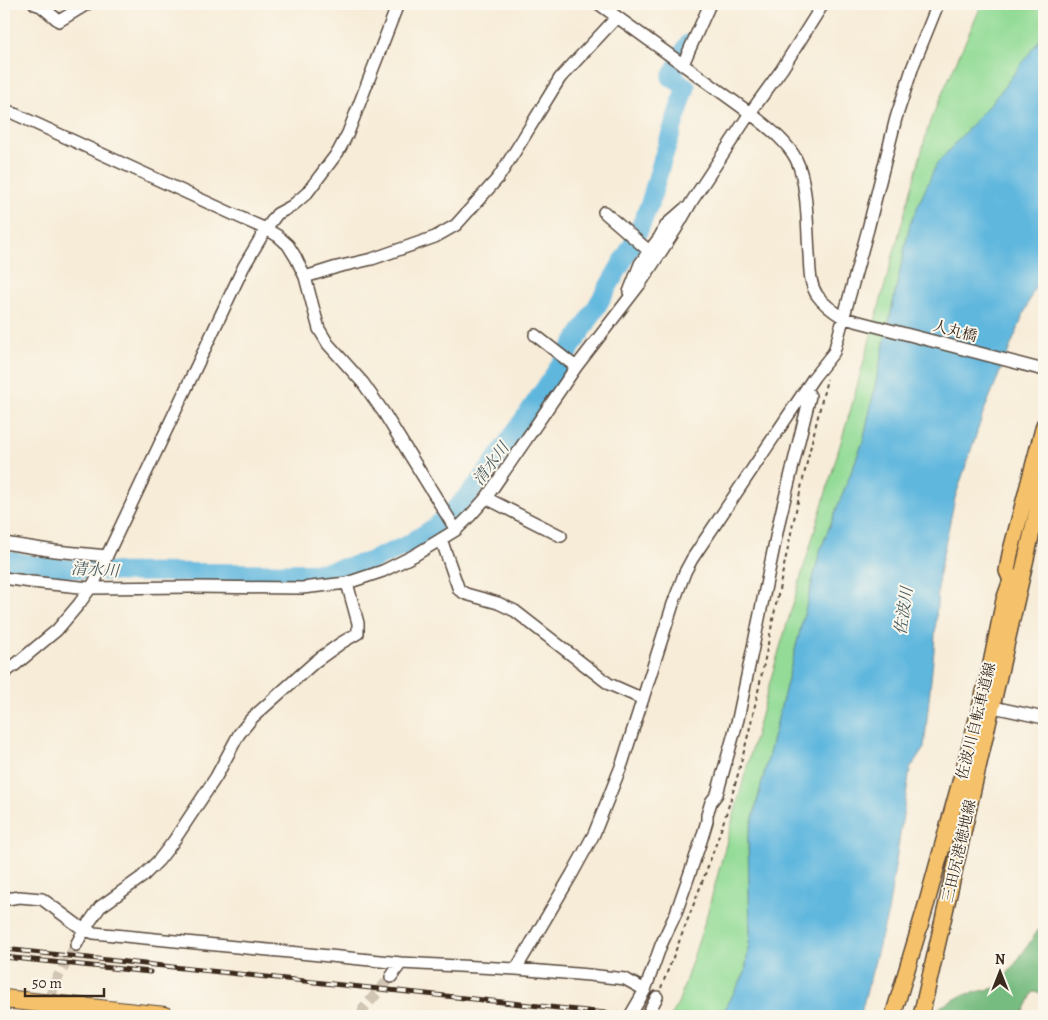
<svg xmlns="http://www.w3.org/2000/svg" width="1048" height="1020" viewBox="0 0 1048 1020" font-family="Alegreya,'Noto Serif JP',serif">
<style>
.green{fill:#93db96;stroke:#67825a}
.forest{fill:#76bb7f;stroke:#58724e}
.water{fill:#61b7de;stroke:#4e707e}
.lines{fill:none;stroke-linecap:round;stroke-linejoin:round}
.river{stroke:#61b7de;stroke-width:19}
.minor-tunnel{stroke:#d1c5b3;stroke-width:11;stroke-dasharray:11 5.5;stroke-linecap:butt}
.minor-casing{stroke:#57473a;stroke-width:14}
.major-casing{stroke:#57473a;stroke-width:18}
.highway-casing{stroke:#57473a;stroke-width:20}
.path{stroke:#57473a;stroke-width:2;stroke-dasharray:4 4;stroke-linecap:butt}
.minor{stroke:#fff;stroke-width:11}
.major{stroke:#f5c16b;stroke-width:15}
.highway{stroke:#f5c16b;stroke-width:18}
.rail-casing{stroke:#3b2a1e;stroke-width:5}
.rail{stroke:#fbf7ec;stroke-width:3;stroke-dasharray:9;stroke-linecap:butt}
.labels{text-anchor:middle;dominant-baseline:central;stroke-width:4;stroke-linejoin:round;paint-order:stroke}
.street-label{font-size:15px;fill:#3b2a1e;stroke:#fbf7ec}
.water-label{font-size:16px;font-style:italic;fill:#485b61;stroke:#fbf7ec}
</style>
<rect width="100%" height="100%" fill="#fbf7ec"/>
<filter id="ink" filterUnits="userSpaceOnUse"><feTurbulence type="fractalNoise" baseFrequency=".02" numOctaves="2"/><feDisplacementMap in="SourceGraphic" scale="10" xChannelSelector="R" yChannelSelector="G"/><feConvolveMatrix kernelMatrix="1 2 1 2 8 2 1 2 1" color-interpolation-filters="sRGB"/></filter>
<filter id="wash" filterUnits="userSpaceOnUse"><feTurbulence type="fractalNoise" baseFrequency=".0096" numOctaves="4" result="noise"/><feDisplacementMap in="SourceGraphic" scale="20" xChannelSelector="R" yChannelSelector="G"/><feGaussianBlur stdDeviation="1.12" result="paint"/><feColorMatrix in="noise" values="0 0 0 0 0 0 0 0 0 0 0 0 0 0 0 0 0 1.4 0 .05"/><feComposite in="paint" operator="in"/></filter>
<g filter="url(#wash)">
<rect width="100%" height="100%" fill="#f7ecd8"/>
<!-- green -->
<path class="green" d="M982,4H1044V34L1001,91L910,224L863,442L820,551L748,838L750,935L745,973L721,1016H671L678,1004L706,918L771,678L851,408L930,121Z"/>
<!-- forest -->
<path class="forest" d="M1044,925V993L1033,992L1022,1016H937L940,1007L963,995L995,988L1013,967L1039,929Z"/>
<!-- water -->
<path class="water" d="M1044,34V269L1034,289L984,411L955,498L939,573L934,650L924,748L910,769L888,912L860,1016H721L745,973L750,935L748,838L820,551L863,442L910,224L936,165L1001,91Z"/>
<g class="lines">
<!-- river -->
<path class="river" d="M4,560L48,567L121,572L284,573L324,572L368,562L407,545L435,527L458,506L480,482L506,445L548,384L590,318L634,242L650,203L663,158L686,87L671,77L688,44"/>
</g>
</g>
<g filter="url(#ink)">
<g class="lines">
<!-- minor-tunnel -->
<path class="minor-tunnel" d="M49,1016L53,986L76,945
M362,1016L364,1008L391,977"/>
<defs>
<path id="minor" d="M35,4L41,6L59,21L87,4
M599,4L750,113C766,126 786,140 796,159C808,183 807,227 809,254C810,268 809,283 817,295C824,305 834,312 844,318L1044,370
M683,64L710,4
M4,109L250,222L266,229L278,236L288,245L296,258L305,277L319,329L328,344L363,383L384,413L456,530
M604,212L649,251
M305,277L337,267L372,259L435,237L456,225L498,178L519,145L560,78L617,17
M629,292L640,264L649,251L659,238L667,224L684,209
M535,335L576,367
M486,498L561,536
M441,539L459,590L466,594L498,603L515,611L609,684L643,699
M4,543L55,551L107,556
M4,578L31,582L90,588L191,587L302,588L347,583L383,571L415,555L456,530L470,516L486,498L576,367L640,284L676,229L692,201L750,113L782,69L823,4
M4,673L15,665L57,630L79,604L94,583L244,266L266,229L277,214L292,206L307,193L338,152L348,133L398,4
M993,707L1044,718
M4,901L7,899L19,897L42,899L84,930L94,933L401,963L516,969L589,975L625,979L645,990
M76,945L84,930L100,907L142,877L159,860L173,842L216,777L239,734L252,718L316,661L341,643L358,633V623L347,583
M516,969L572,874L594,834L622,764L673,604L685,572L692,559L814,377L834,352L868,229L896,118L913,66L938,4
M391,977L401,963
M630,1016L645,990L661,945L676,913L701,841L707,821V815L711,802L717,794L738,719L780,518L810,396L806,389
M647,1016L657,997"/>
<path id="major" d="M893,1016L927,902L970,746L989,673L1004,600L1011,580L1007,571L1010,554L1044,425
M921,1016L1044,480"/>
<path id="highway" d="M4,999L165,1016"/>
</defs>
<!-- minor casing -->
<use href="#minor" class="minor-casing"/>
<!-- major casing -->
<use href="#major" class="major-casing"/>
<!-- highway casing -->
<use href="#highway" class="highway-casing"/>
<!-- path -->
<path class="path" d="M661,988C688,918 718,847 738,774C758,701 771,626 787,552C799,494 813,437 827,379"/>
<!-- minor -->
<use href="#minor" class="minor"/>
<!-- major -->
<use href="#major" class="major"/>
<!-- highway -->
<use href="#highway" class="highway"/>
<defs>
<path id="rail" d="M4,949L634,1016
M4,957L150,972"/>
</defs>
<!-- rail casing -->
<use href="#rail" class="rail-casing"/>
<!-- rail -->
<use href="#rail" class="rail"/>
</g>
</g>
<g class="labels">
<!-- street labels -->
<g class="street-label">
<text transform="translate(955 331) rotate(15)">人丸橋</text>
<text transform="translate(976 721) rotate(-76)">佐波川自転車道線</text>
<text transform="translate(959 851) rotate(-77)">三田尻港徳地線</text>
</g>
<!-- water labels -->
<g class="water-label">
<text transform="translate(491 464) rotate(-53)">清水川</text>
<text transform="translate(95 570) rotate(3)">清水川</text>
<text transform="translate(904 611) rotate(-82)">佐波川</text>
</g>
</g>
<!-- margin -->
<rect width="1048" height="1020" fill="none" stroke="#fbf7ec" stroke-width="20"/>
<!-- north arrow -->
<g transform="translate(1000 972)" stroke="#fbf7ec" stroke-width="4" paint-order="stroke">
<path d="M0-4L9 19L0 12L-9 19Z" fill="#3b2a1e"/>
<text y="-8" font-size="14" font-weight="bold" text-anchor="middle" fill="#3b2a1e">N</text>
</g>
<!-- scale -->
<path d="M25 988v8h79v-8" fill="none" stroke="#3b2a1e" stroke-width="2.5"/>
<text x="32" y="988" font-size="15" fill="#3b2a1e" stroke="#fbf7ec" stroke-width="4" paint-order="stroke">50 m</text>
</svg>
